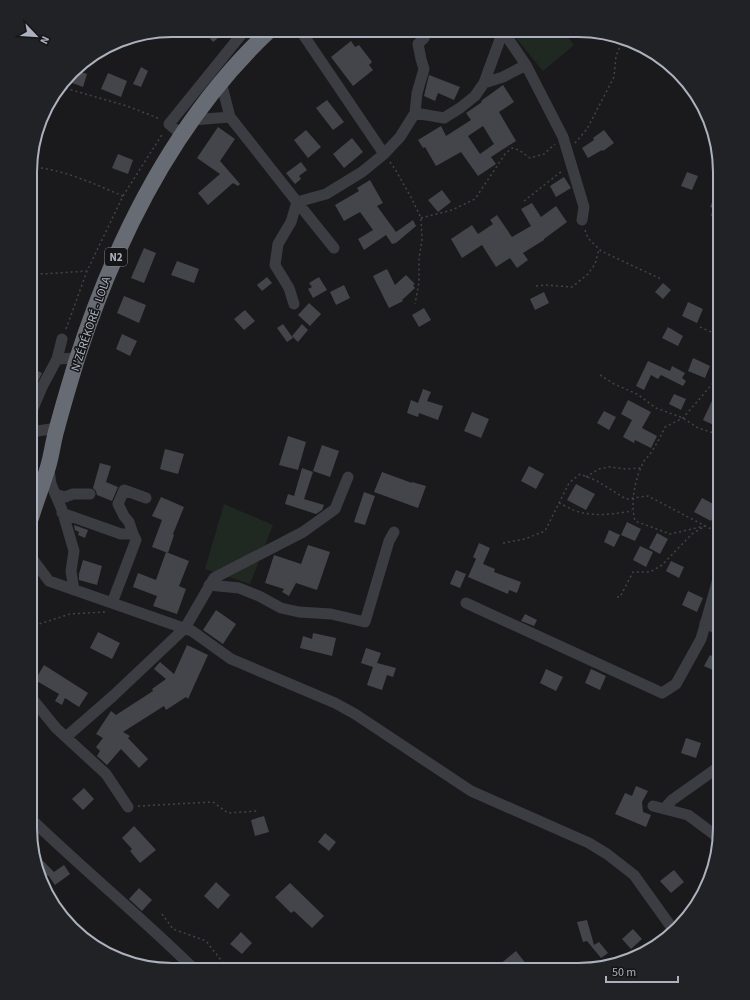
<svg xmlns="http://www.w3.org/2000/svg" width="750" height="1000" viewBox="0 0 750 1000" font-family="'Source Sans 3',sans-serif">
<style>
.green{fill:#202921}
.building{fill:#44454a;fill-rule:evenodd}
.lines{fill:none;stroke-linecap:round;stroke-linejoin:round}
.path{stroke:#414449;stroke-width:1.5;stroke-dasharray:2 3;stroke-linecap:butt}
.minor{stroke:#3b3d42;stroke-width:11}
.highway{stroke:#676b73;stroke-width:16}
.labels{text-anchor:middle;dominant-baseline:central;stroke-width:3;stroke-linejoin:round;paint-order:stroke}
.shield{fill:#151518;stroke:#7f838c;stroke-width:1}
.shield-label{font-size:11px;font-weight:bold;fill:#acb2bd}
.street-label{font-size:12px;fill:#acb2bd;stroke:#151518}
.rim{fill:none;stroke:#acb2bd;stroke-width:2}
</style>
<rect width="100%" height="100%" fill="#1a1a1d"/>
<!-- green -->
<path class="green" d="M515,31H563L574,45L543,71L512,33Z
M224,504L273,525L250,584L205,569Z"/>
<!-- building -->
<path class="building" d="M203,30H228L213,42Z
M351,41L355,47L359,45L372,62L369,65L373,70L353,86L331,57Z
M141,67L148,71L141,87L133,84Z
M75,70L87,74L83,87L67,81Z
M108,73L127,81L121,97L101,89Z
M429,75L460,87L454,100L438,93L435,101L424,96Z
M503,85L514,102L499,112L516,141L491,157L496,164L478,176L461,152L436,166L425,147L423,148L418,140L441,126L446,136L471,120L466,113L482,102L481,101ZM483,126L494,144L480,154L468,136Z
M327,100L344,122L333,130L316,108Z
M218,127L235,139L220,161L240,184L238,186L233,183L208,205L198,193L220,174L197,158Z
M306,130L321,147L308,158L294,140Z
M604,130L614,143L603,151L602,150L588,158L582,148L594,140L593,138Z
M352,138L363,152L344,168L333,154Z
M118,154L133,160L128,174L112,168Z
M301,162L307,170L299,176L301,179L295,184L286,173Z
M687,172L698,176L692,190L681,186Z
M564,177L571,188L556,197L550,186Z
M370,180L383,203L377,206L396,232L413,220L416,226L396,243L392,244L386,235L364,250L358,239L373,230L360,212L344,221L335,205L359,191L357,188Z
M720,185V219L711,216L713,208L710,207Z
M442,190L451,202L438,212L428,200Z
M532,203L541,217L556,206L567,222L544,239V240L523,253L528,260L517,268L510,258L496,267L482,245L462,258L451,239L472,225L478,234L493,224L490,220L497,215L512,237L531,226L521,209Z
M144,248L156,253L144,283L131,278Z
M177,261L199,269L194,283L171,275Z
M387,269L395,285L406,275L415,284L413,285L415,288L402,300L403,301L389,308L373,276Z
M267,277L272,283L262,291L257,285Z
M319,277L327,290L313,298L308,289L312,287L309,283Z
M663,283L671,290L663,299L655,292Z
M344,285L350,298L336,305L330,292Z
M544,292L549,303L535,310L530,299Z
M124,296L146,305L139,323L117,313Z
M688,302L703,309L697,323L682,316Z
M309,303L321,314L310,326L298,315Z
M424,308L431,320L419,327L412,315Z
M245,310L255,321L244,330L234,319Z
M283,324L293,338L287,342L277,328Z
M302,324L308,330L298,342L292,336Z
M668,327L683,336L678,346L662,338Z
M122,334L137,341L130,356L116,349Z
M693,358L710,366L705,378L688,371Z
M648,361L670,371L672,366L685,373L682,378L686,381L683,386L661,375L658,379L651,375L644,390L636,386Z
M31,368L42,373L31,396Z
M423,389L431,392L427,401L443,406L438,420L419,413L418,417L407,413L411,400L418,403Z
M674,394L686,399L681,410L669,404Z
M628,400L651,412L642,428L657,436L651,448L635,440L634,443L623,437L632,420L621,414Z
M712,401L720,405V428L703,420Z
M604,411L616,417L609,430L597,423Z
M472,412L489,419L481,438L464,431Z
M288,436L306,442L298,470L279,465Z
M322,445L339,451L330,477L313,471Z
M165,449L184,454L178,474L160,469Z
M100,463L111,466L106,482L118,487L112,501L97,495L96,491L93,488Z
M529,466L544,474L536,489L521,481Z
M302,468L313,472L304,499L324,505L322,510L316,514L285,504L288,494L294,496Z
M382,472L412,483V482L426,486L418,508L374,492Z
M576,484L595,494L586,510L567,500Z
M364,492L375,496L365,525L354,522Z
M161,497L184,507L173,534L174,535L168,553L152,547L162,520L152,516Z
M702,498L719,507L711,521L694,512Z
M627,522L641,529L635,541L621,535Z
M74,525L88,530L85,538L78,535L79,532L75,530Z
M609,530L620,535L614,547L604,542Z
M657,533L668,539L660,554L649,548Z
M479,543L490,548L483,564L495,569L494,572L521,582L517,593L509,590L508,594L468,577L476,559L473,557Z
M308,545L330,552L317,590L296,583L289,596L282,592L284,589L265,583L274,555L301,564Z
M640,546L653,552L646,567L633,560Z
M166,552L189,561L179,586L186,589L177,614L153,606L157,596L133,587L138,573L156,580Z
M83,560L102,566L97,585L79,580V574Z
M671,561L684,567L679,578L666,571Z
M456,570L466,574L460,588L450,584Z
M688,591L703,598L697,612L682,605Z
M216,610L236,624L223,644L203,630Z
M525,614L537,620L534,626L521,621Z
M98,632L120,643L112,659L90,648Z
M313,633L336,638L332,656L300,648L303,636L312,639Z
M187,645L208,655L188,699L186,697L166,710L164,706L123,732L130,736L128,738L148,759L139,768L121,749L107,765L97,756L100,751L96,747L103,738L96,734L111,711L116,715L153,691L152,689L166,679L154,669L160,662L174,674Z
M366,648L381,653L377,663L396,668L393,677L387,675L382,690L367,685L373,667L361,663Z
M710,655L720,660V666L717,672L704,666Z
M44,665L88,693L79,707L65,698L62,705L55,701L59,694L35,680Z
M546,669L563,677L556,691L540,683Z
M591,669L606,676L600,690L585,683Z
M686,738L701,743L696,758L681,753Z
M636,786L648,791L642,802L643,812L651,815L646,827L615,814L625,793L632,796Z
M84,788L94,799L83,810L72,799Z
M264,816L269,832L255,836L251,820Z
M134,826L156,850L140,863L130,851L132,849L122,838Z
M325,833L336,842L329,851L318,842Z
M36,854L54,872L64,865L70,874L55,885L48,875L42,881Z
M674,870L684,882L671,893L660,881Z
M216,882L230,895L218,909L204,896Z
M290,883L324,916L312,928L294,911L291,913L275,897Z
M139,888L152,900L142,911L129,899Z
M587,920L594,945L599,942L608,953L601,958L587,941L583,942L577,922Z
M633,929L642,939L631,949L622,939Z
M241,932L252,943L242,954L230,944Z
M516,951L531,970H503L499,965Z"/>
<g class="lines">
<!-- path -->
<path class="path" d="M61,87L127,106L160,119
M575,143L587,129L614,77L616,56L622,42
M390,162L395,169L412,199L421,218L422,240L419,258V282L415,304
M31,167C63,169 94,184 123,196
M524,201L562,171
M421,218L452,210L475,199L505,154L512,148L519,150L530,158L544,154L555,144
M585,230L588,238L601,251L661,279
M31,271L43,274L87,271
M536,286L545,285L572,287L588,274L595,264L599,249
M700,327L720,336
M66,329L87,271L123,196L163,133
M600,375L614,384L637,394L656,408L683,418L698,428L720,435
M586,477L599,469L609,467L626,469L641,468
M559,503C564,505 570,509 576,511C593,517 615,514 632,511
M503,543L525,539L545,531L569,483L580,474L597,481L626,499L648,496L709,528L720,532
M617,597H620L633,572H650L662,565L692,534L705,526L670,534L635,521C630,503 635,478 644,461C646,458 648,457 650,454C656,445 661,436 665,427L683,418L720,375
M30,627L70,614L105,612
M138,806L213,802L228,813L258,811
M162,914L173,929L206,941L228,969"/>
<!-- minor -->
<path class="minor" d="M300,30L384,154
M503,31L526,65L563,137L584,207L582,220
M221,82L230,117L297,202L326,194L362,172L384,154L400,137L415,113L417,93L424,69L421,59L418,44L424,38L427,31
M484,83L503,77L526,65
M415,113L444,118L460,108L475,96L484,83L503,31
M192,120L230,117
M181,134L169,124L245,30
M294,304L289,288L275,265L278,244L291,222L297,202L334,248
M57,359L62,339
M31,413L42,387L57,359L78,358
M31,432L57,428
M49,469L51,484L62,510L74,551L71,571L74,590
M55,494L65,497L73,494H90
M62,513L121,534H133L129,522L124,516L118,504L124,490L146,498
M31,557L49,581L192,631L231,659L335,703L355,714L471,791L589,843L607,854L634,875L672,928
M209,585L239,588L259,596L281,608L299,612L331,614L365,622L389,541L394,532
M112,603L136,540L133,534
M466,603L662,693L676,684L701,639L720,572
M705,623L720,630
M30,696L56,728L106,774L128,807
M66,737L113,696L185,628L214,578L303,532L335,509L348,477
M653,806L688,815L715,835L718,841
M664,809L672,800L720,766
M30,818C84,870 141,917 194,969"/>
<!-- highway -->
<path class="highway" d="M31,518C36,501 43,484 48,467C52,454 53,441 57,428C63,405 70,382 77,359C116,238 176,118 270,30"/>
</g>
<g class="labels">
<!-- shield labels -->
<rect class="shield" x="105" y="248" width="22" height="18" rx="3"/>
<g class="shield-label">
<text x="116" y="257">N2</text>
</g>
<!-- street labels -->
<g class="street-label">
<text transform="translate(91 324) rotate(-71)">N'ZÉRÉKORÉ - LOLA</text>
</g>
</g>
<!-- crop -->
<path d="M0 0H750V1000H0ZM172 37H578A135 135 0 0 1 713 172V828A135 135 0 0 1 578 963H172A135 135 0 0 1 37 828V172A135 135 0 0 1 172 37Z" fill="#212225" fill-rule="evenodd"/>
<path class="rim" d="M172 37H578A135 135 0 0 1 713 172V828A135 135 0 0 1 578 963H172A135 135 0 0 1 37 828V172A135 135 0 0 1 172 37Z"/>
<!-- north arrow -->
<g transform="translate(36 36) rotate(115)" stroke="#151518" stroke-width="3" paint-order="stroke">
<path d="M0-3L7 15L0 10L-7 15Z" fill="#acb2bd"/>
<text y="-6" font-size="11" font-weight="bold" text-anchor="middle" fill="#acb2bd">N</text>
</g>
<!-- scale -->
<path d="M606 976v6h72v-6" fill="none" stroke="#acb2bd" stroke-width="2"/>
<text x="612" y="976" font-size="12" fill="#acb2bd" stroke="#151518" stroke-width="3" paint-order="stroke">50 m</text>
</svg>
